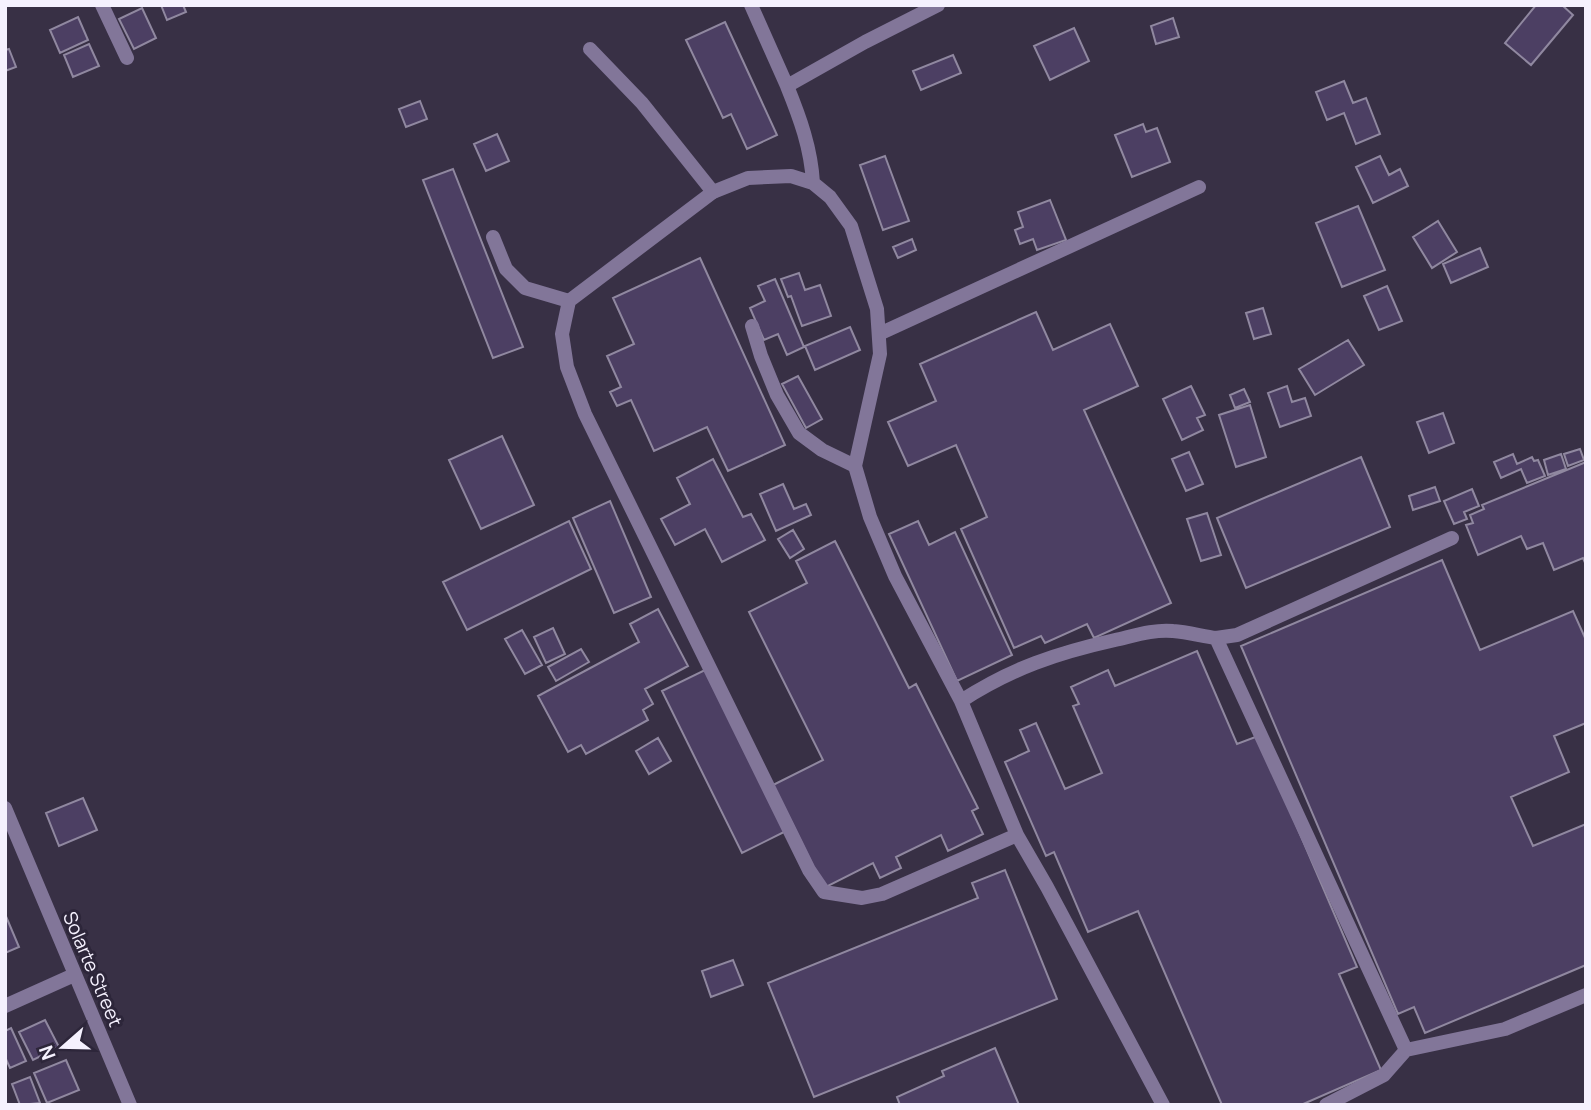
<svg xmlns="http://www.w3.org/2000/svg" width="1591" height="1110" viewBox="0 0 1591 1110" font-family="Manrope,sans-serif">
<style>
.building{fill:#4c3f63;stroke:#9088a0;stroke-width:2}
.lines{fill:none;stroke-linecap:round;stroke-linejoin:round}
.lane{stroke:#827699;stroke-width:14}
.street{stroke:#827699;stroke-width:14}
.labels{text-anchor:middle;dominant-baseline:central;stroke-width:6;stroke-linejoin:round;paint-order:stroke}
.street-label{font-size:19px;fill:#f5f1fe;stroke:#2d263a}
</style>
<rect width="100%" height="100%" fill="#383045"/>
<!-- building -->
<path class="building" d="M161,5H183L186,12L167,20Z
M1536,5H1562L1573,15L1531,65L1505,43Z
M142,8L156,38L134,49L119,19Z
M78,17L88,40L60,53L50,30Z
M1173,18L1179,37L1156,44L1151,26Z
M725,22L777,135L747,149L731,114L723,118L686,40Z
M1074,28L1089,61L1050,80L1034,46Z
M89,44L99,66L73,77L64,55Z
M9,49L16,67L5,71V50Z
M953,55L961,73L921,90L913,71Z
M1344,81L1353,103L1366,98L1380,134L1356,144L1344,113L1327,120L1316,92Z
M420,101L427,119L406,127L399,109Z
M1143,124L1146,132L1157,128L1170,162L1132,177L1115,135Z
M497,134L509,161L486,171L474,144Z
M885,156L909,221L883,230L860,165Z
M1380,156L1389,175L1400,169L1408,186L1373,203L1356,167Z
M453,169L523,347L493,358L423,180Z
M1050,200L1066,240L1037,250L1033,239L1020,244L1015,230L1023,227L1018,212Z
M1358,206L1385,270L1342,287L1316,223Z
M1438,221L1457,252L1432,268L1413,237Z
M912,239L916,250L898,258L893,247Z
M1480,248L1488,267L1451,283L1443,264Z
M700,258L785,445L728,471L707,427L654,451L631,400L617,406L610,392L621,387L607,356L634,344L613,298Z
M799,273L805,290L820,285L831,316L802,326L791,296L788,297L781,279Z
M775,279L804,347L787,355L778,334L764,340L750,308L765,301L758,286Z
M1387,286L1402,321L1379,330L1364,296Z
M1263,308L1271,334L1254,339L1246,313Z
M1036,312L1053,350L1110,324L1138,386L1084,410L1171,603L1094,638L1087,624L1045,643L1041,636L1014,648L961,529L987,517L956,445L908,466L888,422L936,401L920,364Z
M850,327L860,350L815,370L805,346Z
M1348,340L1364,365L1315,395L1299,369Z
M798,376L822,419L806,428L782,384Z
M1191,386L1205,415L1197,418L1203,430L1182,440L1163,399Z
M1287,386L1292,402L1305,398L1311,416L1280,427L1268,393Z
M1244,389L1250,402L1235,408L1230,395Z
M1250,405L1266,457L1236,467L1219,415Z
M1443,413L1454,443L1429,453L1417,422Z
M502,436L534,505L481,529L449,460Z
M1580,449L1584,460L1568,466L1564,454Z
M1189,452L1203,484L1186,491L1172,459Z
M1513,454L1517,464L1532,457L1534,461L1538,460L1545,476L1527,483L1521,469L1501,478L1494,462Z
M1561,454L1566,469L1548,475L1544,460Z
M1361,457L1390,527L1246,588L1217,518Z
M713,459L743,517L751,514L765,540L722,562L705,529L675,545L661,519L690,504L677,478Z
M1586,462V565L1583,558L1554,570L1543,543L1527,549L1521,536L1478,555L1466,525L1473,523L1470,515L1484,509L1482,505Z
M783,484L794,509L806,504L811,515L776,531L760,494Z
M1435,487L1440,501L1413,510L1409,496Z
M1472,489L1479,506L1464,512L1467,519L1454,524L1444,501Z
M610,501L651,597L614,613L573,518Z
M1207,513L1221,555L1201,561L1187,519Z
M569,521L591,569L467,630L443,582Z
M918,521L929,545L955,532L1012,655L957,681L889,534Z
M793,530L804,549L790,558L778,539Z
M835,541L909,688L916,684L978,808L972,811L983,834L948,851L941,835L896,857L901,868L880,878L873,863L824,888L773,785L823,760L749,612L807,583L796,561Z
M1442,560L1480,650L1573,611L1586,640V723L1554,736L1569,772L1511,797L1533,846L1586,824V965L1425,1033L1414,1007L1398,1014L1241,646Z
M658,609L688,666L645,689L653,704L643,710L648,720L586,754L581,745L568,752L538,696L639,642L630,624Z
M553,628L565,654L546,663L534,637Z
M522,630L542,665L525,674L505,639Z
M581,649L589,662L556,681L548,667Z
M1197,651L1237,744L1258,736L1357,967L1339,974L1381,1070L1301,1105H1222L1138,911L1088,932L1054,852L1046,856L1005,762L1029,751L1020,730L1036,723L1065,789L1102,773L1073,706L1079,704L1071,687L1108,670L1115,686Z
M707,669L786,831L742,853L662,691Z
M658,738L671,761L649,774L636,751Z
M83,798L97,830L59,846L46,813Z
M1005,870L1057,999L814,1097L768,983L978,898L972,883Z
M5,914L19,947L5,953Z
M733,960L743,985L711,997L702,971Z
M45,1020L59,1047L33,1060L19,1032Z
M11,1028L26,1061L10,1068L5,1057V1031Z
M995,1048L1019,1105H900L897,1097L944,1076L942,1071Z
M66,1060L79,1090L47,1103L34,1073Z
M30,1077L40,1103L20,1105L12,1084Z"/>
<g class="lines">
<!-- lane -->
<path class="lane" d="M590,49L642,103L713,192
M1326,1105L1384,1075L1406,1050L1505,1029L1586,995"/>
<!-- street -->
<path class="street" d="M102,5L127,58
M751,5L787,86L865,42L938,5
M787,86C800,118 811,148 813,183
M493,237L506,269L525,288L569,301
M752,326L761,356L777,395L799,433L822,450L855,466
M879,334L1199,187
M1216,638L1237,635L1452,538
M961,701C1012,668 1057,653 1115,640C1133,636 1154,629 1173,631C1187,632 1202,636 1216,638L1406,1050
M5,808L130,1105
M1017,835L882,894L862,898L824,892L809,870L585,414L567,367L562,334L569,301L713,192L748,178L791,176L813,183L830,197L851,226L877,309L880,354L855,466L870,517L895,576L961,701L1017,835L1047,887L1163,1105
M5,1006L74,975"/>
</g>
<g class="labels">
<!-- street labels -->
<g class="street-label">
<text transform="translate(93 969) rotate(67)">Solarte Street</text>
</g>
</g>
<!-- border -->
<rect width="1591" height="1110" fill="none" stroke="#f5f1fe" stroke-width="14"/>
<!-- north arrow -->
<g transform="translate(63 1047) rotate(250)" stroke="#2d263a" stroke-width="5" paint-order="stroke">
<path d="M0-5L12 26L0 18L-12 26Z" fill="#f5f1fe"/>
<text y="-10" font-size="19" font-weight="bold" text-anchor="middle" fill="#f5f1fe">N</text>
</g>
</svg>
